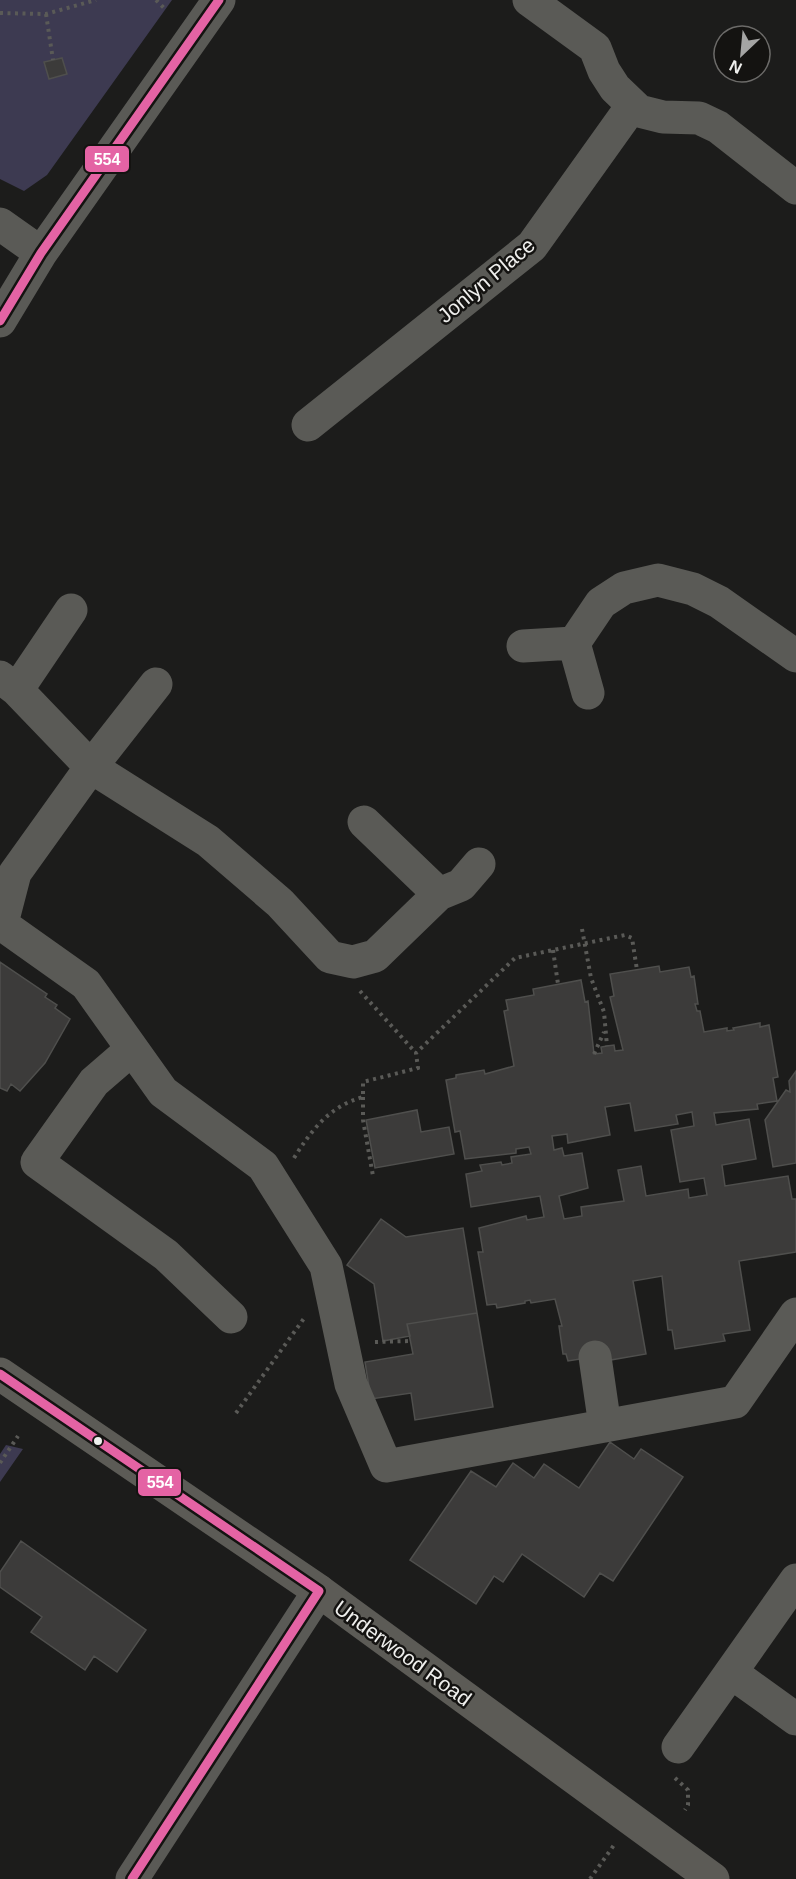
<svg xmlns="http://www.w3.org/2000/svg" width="796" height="1879" viewBox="0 0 796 1879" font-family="Arial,sans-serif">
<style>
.green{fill:#3d3a51}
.building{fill:#3c3b3a;stroke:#4f4f4d;stroke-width:1.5;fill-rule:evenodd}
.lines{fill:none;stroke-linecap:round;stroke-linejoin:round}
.path{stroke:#5a5a57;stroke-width:4;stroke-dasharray:3 4.5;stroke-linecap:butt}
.minor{stroke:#5a5a56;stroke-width:33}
.major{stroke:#5c5b56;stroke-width:33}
.bus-1-casing{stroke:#141311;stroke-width:14}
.bus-1{stroke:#e463a4;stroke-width:9}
.bus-dot{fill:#efefed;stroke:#141311;stroke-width:2}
.labels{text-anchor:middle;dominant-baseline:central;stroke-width:5;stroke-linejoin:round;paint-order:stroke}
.street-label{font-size:21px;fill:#efefed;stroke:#141311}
.line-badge{stroke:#141311;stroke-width:2}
.badge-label{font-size:16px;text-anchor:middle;font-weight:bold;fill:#fff}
</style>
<rect width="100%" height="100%" fill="#1c1c1b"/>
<!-- green -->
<path class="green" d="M0,0H172L47,175L24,191L0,179Z
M6,1445L23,1449L0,1482V1454Z"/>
<!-- building -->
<path class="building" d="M62,58L67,74L49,79L44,62Z
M0,962L47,994L45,997L57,1005L55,1008L70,1019L45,1063L20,1091L11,1084L7,1091L0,1088Z
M659,966L660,972L689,967L691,977L694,976L698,1004H695L697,1011H700L704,1032L727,1028V1031L734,1030L733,1028L760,1023V1027L769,1025L778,1077L773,1078L777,1101L757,1104L758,1109L714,1113L716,1125L749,1119L756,1159L722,1165L725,1186L788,1176L792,1199H796V1252L739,1261L750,1330L723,1334L725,1341L675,1349L672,1330H668L662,1276L633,1281L646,1354L599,1362V1356L568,1361L566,1354H563L559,1326H562L555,1299L531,1303L530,1300L525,1301V1303L497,1308L496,1304L487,1305L478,1252H483L479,1228L526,1216L527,1220L544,1217L540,1196L471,1207L466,1174L482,1171L480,1165L501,1162L502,1165L512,1163L511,1157L531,1154L529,1147L516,1149V1153L465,1159L460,1131L455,1132L446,1080L456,1078V1075L484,1070L485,1074L514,1066L504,1011L508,1010L506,1000L534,995L533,989L581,980L585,1002L588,1001L594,1054L602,1053L601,1047L607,1046L614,1045L615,1051L623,1050L610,997L614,996L610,974ZM630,1103L635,1131L678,1124L676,1115L692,1112L694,1126L671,1130L680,1182L704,1178L707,1195L689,1198L688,1189L646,1196L641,1166L618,1170L624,1201L581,1207L582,1216L564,1219L559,1196L588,1188L582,1153L564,1156L562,1148L554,1150L552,1136L567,1134L568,1143L610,1135L605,1107Z
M796,1071V1163L773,1167L765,1120L786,1090L790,1092L789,1081Z
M417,1110L421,1132L449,1127L454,1154L375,1168L366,1120Z
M381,1219L406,1237L463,1228L477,1313L407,1324L410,1336L383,1341L374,1284L347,1265Z
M477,1313L493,1407L415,1420L411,1393L371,1399L365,1362L413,1354L407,1324Z
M610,1442L634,1459L641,1449L683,1477L613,1581L600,1573L584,1597L522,1554L503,1582L494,1576L476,1604L410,1560L471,1471L496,1487L513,1463L534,1478L544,1464L579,1488Z
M21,1541L146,1630L117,1672L94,1656L85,1670L31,1632L42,1617L0,1587V1572Z"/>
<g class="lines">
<!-- path -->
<path class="path" d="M156,0L165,9
M0,13L46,14L96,0
M46,14L53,60
M582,929L591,978L604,1012L607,1046
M553,950L558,984
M360,991L416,1053
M594,1054L604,1032
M363,1097V1120L373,1176
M294,1158C312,1129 330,1106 363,1097V1082L418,1068L416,1053L515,958L625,935L632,938L637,970
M375,1342L410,1341
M236,1413L305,1317
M0,1463L18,1436
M675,1778L688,1790V1805L685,1810
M590,1879L614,1845"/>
<!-- minor -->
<path class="minor" d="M529,0L595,48L604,71L615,88L639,111L663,117L699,118L718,127L796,188
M0,224L41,253
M0,321L41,253L219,0
M308,425L532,246L632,106
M574,643L601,603L624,588L658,580L693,589L719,602L796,656
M523,646L574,643L588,693
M0,677L17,690L91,767L208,841L280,903L330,957L353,962L375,956L439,894L461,885L479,864
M17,690L71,610
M364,822L439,894
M0,923L86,984L163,1092L263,1166L326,1266L351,1384L386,1466L735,1402L796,1314
M2,923L15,873L91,767L156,684
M131,1050L94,1082L37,1162L166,1255L231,1317
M595,1357L605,1426
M732,1673L796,1719
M678,1747L796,1580
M132,1879L319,1591"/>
<!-- major -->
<path class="major" d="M0,1374L319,1591L713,1879"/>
<defs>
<path id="bus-1" d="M0,321L41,253L219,0
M0,1374L319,1591
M132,1879L319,1591"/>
</defs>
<!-- bus-1 casing -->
<use href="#bus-1" class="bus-1-casing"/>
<!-- bus-1 -->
<use href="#bus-1" class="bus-1"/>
</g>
<!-- markers -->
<circle class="bus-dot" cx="98" cy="1441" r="5"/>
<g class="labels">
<!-- street labels -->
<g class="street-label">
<text transform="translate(486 280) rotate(-40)">Jonlyn Place</text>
<text transform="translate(403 1653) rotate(36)">Underwood Road</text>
</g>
</g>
<g class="line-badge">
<rect x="84" y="145" width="46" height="28" rx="6" fill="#e463a4"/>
<rect x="137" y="1468" width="45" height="29" rx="6" fill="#e463a4"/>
</g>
<g class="badge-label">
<text x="107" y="165">554</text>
<text x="160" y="1488">554</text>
</g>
<!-- north arrow -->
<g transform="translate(742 54) rotate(206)"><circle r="28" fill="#141311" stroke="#6c6b69" stroke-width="1.5"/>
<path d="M0-4.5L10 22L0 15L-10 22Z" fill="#a5a5a4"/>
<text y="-9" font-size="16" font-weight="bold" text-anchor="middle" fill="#efefed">N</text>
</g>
</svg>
